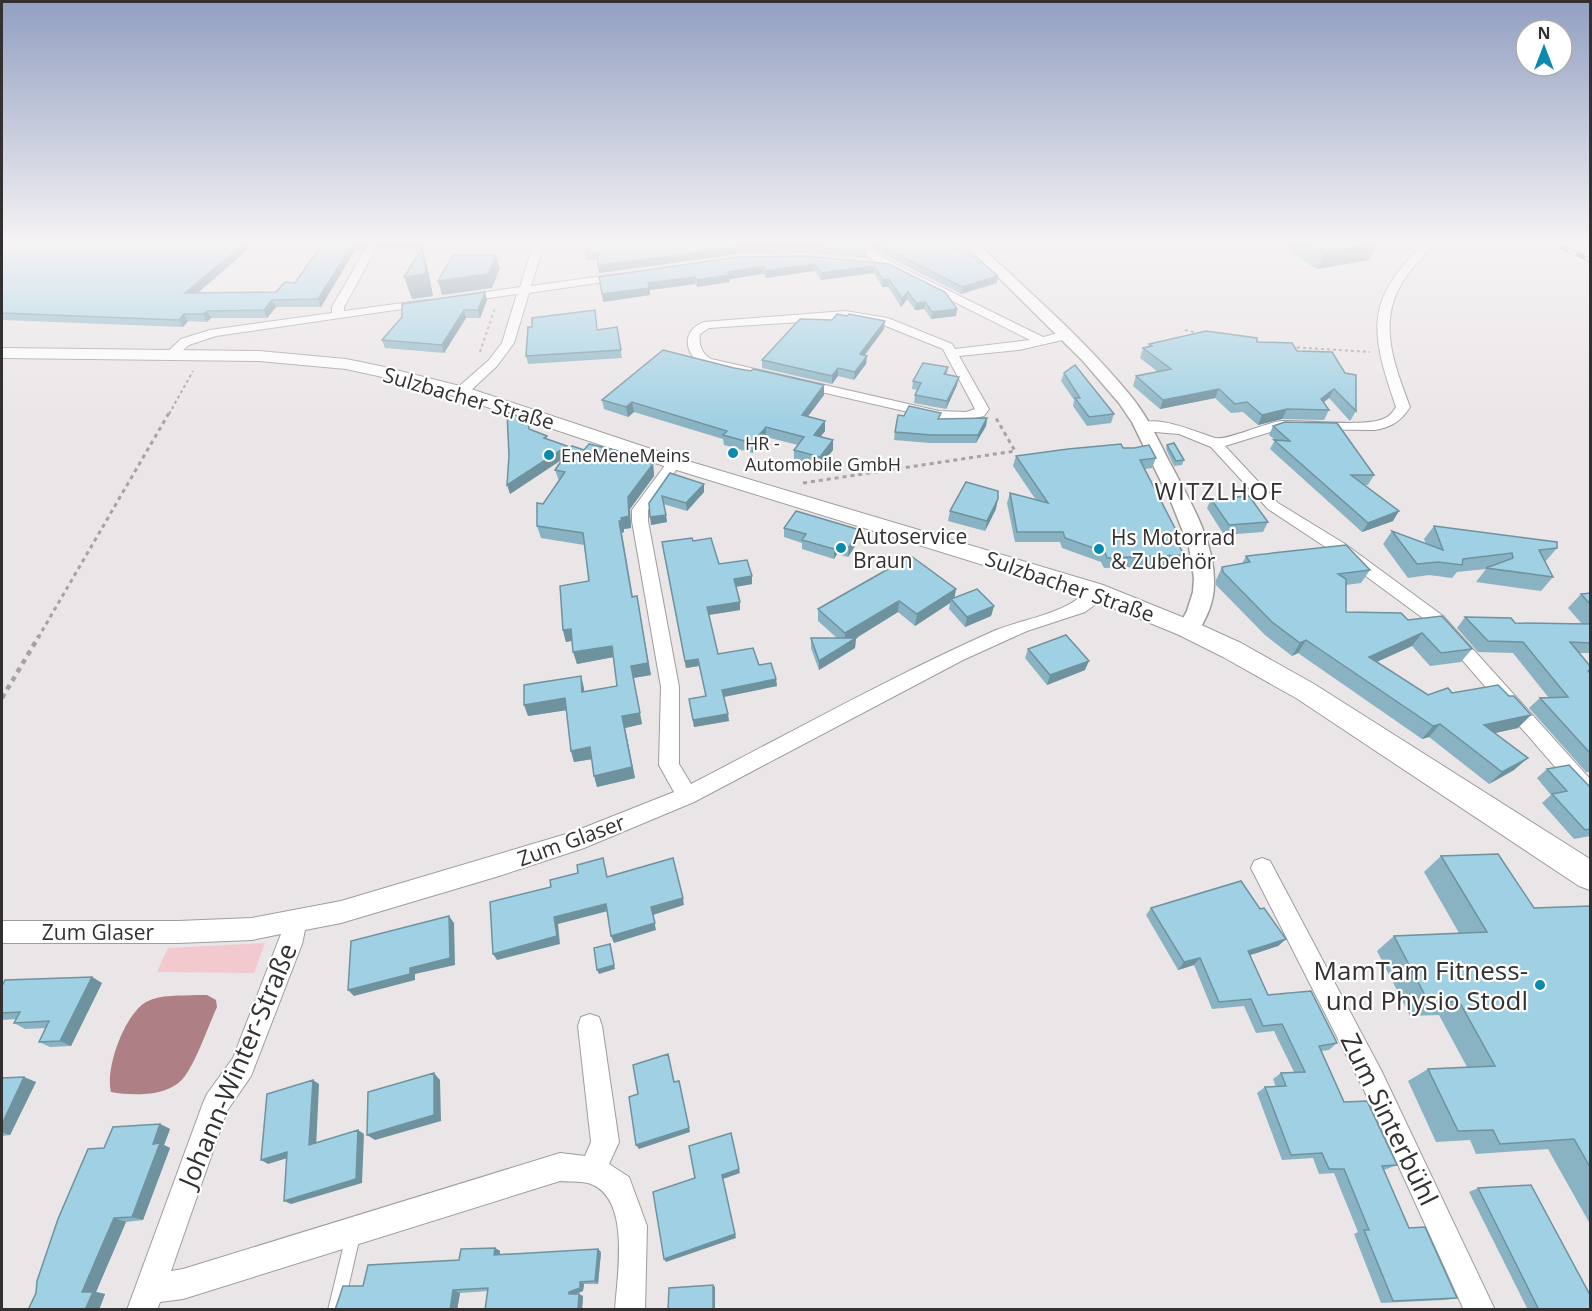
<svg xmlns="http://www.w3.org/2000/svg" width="1592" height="1311" viewBox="0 0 1592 1311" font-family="'Open Sans',sans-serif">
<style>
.green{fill:#f2c9ce}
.water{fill:#ae8086}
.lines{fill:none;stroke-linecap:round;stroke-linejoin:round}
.service-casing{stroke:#a19c9d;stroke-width:2}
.minor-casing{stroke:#a19c9d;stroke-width:2}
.tertiary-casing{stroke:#a19c9d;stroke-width:3}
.secondary-casing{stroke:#a19c9d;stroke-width:2}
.path-far2{stroke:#a6a2a3;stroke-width:2;stroke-dasharray:3 3;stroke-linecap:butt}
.path-far1{stroke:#a6a2a3;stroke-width:3;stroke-dasharray:4 4;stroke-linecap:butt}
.path{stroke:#a6a2a3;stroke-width:4.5;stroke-dasharray:5 5;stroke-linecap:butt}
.service{fill:#fff;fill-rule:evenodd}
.minor{fill:#fff;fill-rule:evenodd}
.tertiary{fill:#fff;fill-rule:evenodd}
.secondary{fill:#fff;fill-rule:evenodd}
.rail-casing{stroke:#605d5e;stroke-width:4.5}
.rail{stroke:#fff;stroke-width:3;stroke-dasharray:9;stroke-linecap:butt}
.wall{fill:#89b3c3}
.shaded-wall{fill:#6f929f}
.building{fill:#9fd0e3;stroke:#6f929f;stroke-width:1.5}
.poi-dot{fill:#0c8aac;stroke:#fff;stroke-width:2}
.labels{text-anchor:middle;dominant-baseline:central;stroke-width:4.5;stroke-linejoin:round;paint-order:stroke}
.far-poi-label{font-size:18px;fill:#323031;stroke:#fff;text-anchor:start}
.street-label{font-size:21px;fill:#323031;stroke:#fff}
.poi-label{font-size:21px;fill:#323031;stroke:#fff;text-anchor:start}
.quarter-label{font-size:24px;letter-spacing:1.5px;fill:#323031;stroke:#fff}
.near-poi-label{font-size:26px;fill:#323031;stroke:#fff;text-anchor:end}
.near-street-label{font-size:26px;fill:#323031;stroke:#fff}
</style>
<rect width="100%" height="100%" fill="#eae5e6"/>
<!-- green -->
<path class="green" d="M265,943L254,973L157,972L168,948Z"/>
<!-- water -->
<path class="water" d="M197,995H207L216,1000L217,1007C208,1027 197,1059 185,1076C170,1097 134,1096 111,1092C105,1069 124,1015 146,1002C160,994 181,996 197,995Z"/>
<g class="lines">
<defs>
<path id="service" d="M353,1229L358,1231L360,1236L343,1310H328L346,1236L348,1231Z"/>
<path id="minor" d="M369,243H379L344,307V311L425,300L429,301V305L216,336L189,345L174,358H166L164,355L181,339L210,330L332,313V307Z
M534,243H544L531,286L624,273L629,276L624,279L529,293L514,343L497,366L466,395H456L454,392L456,389L489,360L502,343L517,294L461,302L455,299L461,296L520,287Z
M847,243H859L895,264L1043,337L1067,331L1073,335L1071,338L1019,350L959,356L989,409L984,416L966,420L939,419L707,366C685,359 679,331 704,322L845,311L888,318L952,344L955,349L1030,340L887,268ZM845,319L881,324L943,349L975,409L966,412L939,411L711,359C702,354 698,344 700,334L709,328Z
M1425,243H1436C1427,254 1416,263 1408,274C1375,318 1393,361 1410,407C1401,421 1392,427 1375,430L1280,429L1225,446L1278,503L1345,544L1443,616L1590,779V802L1583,799L1431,624L1333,552L1268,509L1211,447L1179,434L1143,431L1136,427C1151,411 1198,433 1215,438C1227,441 1266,422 1282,421C1304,420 1366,427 1383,419C1389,417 1393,412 1396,407C1371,334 1363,300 1425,243Z
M674,459L681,463L648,510V521L679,687V764L691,784C792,732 892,676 996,630C1023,619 1074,612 1089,587H1101L1103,591L1096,604L1085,612L1027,631L963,660L694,802L584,848L499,876L341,923L305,930L302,944L251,1076L227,1111L171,1271L183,1269L560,1153L585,1156L591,1142L578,1026L581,1017L590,1014L599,1017L602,1026L619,1142L609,1164L629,1177L647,1226L645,1310H615C617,1275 632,1196 588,1183C579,1181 569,1182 560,1181L183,1299L160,1302L157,1310H127L203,1103L207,1094L233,1058L281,934L252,940L178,943H2V921H178L252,918L341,901L573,832L674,792L659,765L661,687L632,521V510L669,460Z
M1262,858L1270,861L1382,1072L1495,1310H1464L1364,1090L1251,868L1254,861Z"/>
<path id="tertiary" d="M964,243H977C1029,292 1084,339 1129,394C1147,415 1158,440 1171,465C1190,501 1215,542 1214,584C1214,603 1206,619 1196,635L1188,637L1180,635L1177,629L1187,611L1193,592L1194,578L1189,547L1172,504L1132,422L1119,403L1083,361Z"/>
<path id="secondary" d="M2,348L259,351L346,359L380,366L468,388L681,459L1103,585L1197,623L1241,643L1314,684L1590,859V890L1579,886L1296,698L1223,657L1179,635L1087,597L667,467L454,396L378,376L346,369L259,361L2,358Z"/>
</defs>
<!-- service casing -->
<use href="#service" class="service-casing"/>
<!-- minor casing -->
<use href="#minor" class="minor-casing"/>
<!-- tertiary casing -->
<use href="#tertiary" class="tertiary-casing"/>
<!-- secondary casing -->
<use href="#secondary" class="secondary-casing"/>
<!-- path-far2 -->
<path class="path-far2" d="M1185,330L1203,334
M1291,347L1370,352
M480,352L495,308
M169,414L193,371"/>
<!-- path-far1 -->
<path class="path-far1" d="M803,483L1015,451L996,418
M38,638L169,413"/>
<!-- path -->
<path class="path" d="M2,698L39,636"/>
<!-- service -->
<use href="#service" class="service"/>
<!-- minor -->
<use href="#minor" class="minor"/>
<!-- tertiary -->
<use href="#tertiary" class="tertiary"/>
<!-- secondary -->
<use href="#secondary" class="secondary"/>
<defs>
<path id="rail" d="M1552,243L1590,260"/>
</defs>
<!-- rail casing -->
<use href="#rail" class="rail-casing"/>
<!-- rail -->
<use href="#rail" class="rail"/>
</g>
<!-- wall -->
<path class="wall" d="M2,243L253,245L198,293L276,292L295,283L321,245L287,244L286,243H368L363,250H355L321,307H276L267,318H211L207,322L188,321L183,327L2,320Z
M376,243H424L425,248H422L428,270L433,296L412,299L421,248L378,249Z
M566,243H854L867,251L866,258L806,253L738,254L599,273L598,260H586L585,253L589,246H566Z
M862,243H934L997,283L961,294Z
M1279,243H1378L1369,260L1317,269L1288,251L1289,248Z
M738,257L889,264L957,309L956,316L931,319L924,309L915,310L907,299L901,307L888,287H882L874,273L821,280L814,271L766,278L763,274L730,279V282L697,287L695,284L650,290V295L603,302Z
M485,292L487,300L480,318H466L444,353L385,348L382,340Z
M596,317L597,330L617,327L622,358L528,364L526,356Z
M884,329L865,355L867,356L866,364L854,380L838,376L832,384L762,368V360Z
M1257,342L1297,351L1356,411L1350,421L1329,398L1324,402L1329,410L1324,420L1282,419L1258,425L1243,412L1231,413L1215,398L1160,409L1133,386L1136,376L1158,372L1140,358L1143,348L1148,347L1149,344Z
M948,367L947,375L957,385L946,409L914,403L915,395L917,390L912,389L913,381Z
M1064,373L1114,414L1111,423L1087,426L1073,406L1074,400L1061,381Z
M824,395L808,416L825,421V431L820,437L833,440V450L820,467L794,459V450L798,445L766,437L752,453L724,445L723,439L634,412L628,417L604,409L602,400Z
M987,418L986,426L976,443H930L894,440L895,432L940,419Z
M1273,426L1374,475L1368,485H1363L1393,521L1362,532L1270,449L1275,440L1269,435Z
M531,430L547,436V439L568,451L584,450L654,471V476L630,509L631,528L624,529V532L622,533L633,597L651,675L633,678L642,724L625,728L635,778L597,787L592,759L574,762L571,751L566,710L528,716L581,676L584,692L617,686L613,657L577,664L572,641L566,642L563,630L589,581L584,545L541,538L537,526L543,504L559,481L555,470L562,459L510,494Z
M1167,445L1184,460L1182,465L1174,466L1166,449Z
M1123,448L1156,458L1152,468L1145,469L1179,536L1176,541L1184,555L1179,566L1104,568L1101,562L1062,548L1060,542H1015L1007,503L1010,493L1036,500L1013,466L1016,456Z
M670,473L704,492L687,511L663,504L667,522L651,525Z
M1211,499L1268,522L1263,532L1224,535L1207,508Z
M996,509L985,531L948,521L950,511Z
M1434,526L1557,548L1545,562L1553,577L1541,591L1476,582L1486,569L1457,572L1452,578L1429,575L1408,578L1383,544L1392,531L1426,544L1424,539Z
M784,528L860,530L859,540L848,557L837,554L834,559L802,549V543L784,537Z
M693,541L719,564L752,584L736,587L740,610L709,615L718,654L759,665L776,679L777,686L724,697L729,721L694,727L690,706L706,696L699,666L686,668L663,550Z
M1246,556L1370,570L1361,583L1346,585V612L1408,620L1472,649L1461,662L1430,666L1412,646L1376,662L1428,695L1452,693L1518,728L1495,733L1514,770L1489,784L1429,737L1422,739L1298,653L1292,656L1265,635L1216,585V580L1222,567L1242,564Z
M856,588L954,598L994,606L991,616L965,627L949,609L950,603L915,626L898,612L856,638L855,648L819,670L811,648V638H837L818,621V609Z
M1590,593V653H1580L1590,666V772H1586L1529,708L1540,698H1549L1513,653L1478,652L1457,628L1465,617L1515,623L1582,624L1568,608L1581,594Z
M1028,649L1085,670L1047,685L1025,658Z
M1547,769L1590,787V836L1574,839L1542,803L1551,795L1537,778Z
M1441,856L1534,908L1590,906V1224L1548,1149L1476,1154L1470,1140L1436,1142L1408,1081L1428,1069L1467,1067L1439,1015L1410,1016L1377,951L1394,936L1459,933L1424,872Z
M1151,908L1260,909L1286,939L1278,946L1250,955L1268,995L1337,1043L1329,1050L1321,1051L1344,1102L1397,1165L1384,1170L1409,1228L1457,1298L1445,1300L1381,1303L1354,1234L1358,1232L1334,1173L1319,1174L1313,1158L1282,1160L1257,1093L1265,1087H1276L1273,1079L1281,1073L1294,1072L1274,1031L1256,1033L1244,1006L1212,1009L1194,965L1178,970L1146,915Z
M92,977L102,983L71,1046L50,1047L39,1042L46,1028L25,1029L14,1023L16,1019L2,1020V986Z
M2,1078L36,1082L10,1135L2,1136Z
M160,1124L170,1129L164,1145L170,1148L143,1220L126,1222L96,1292L105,1294L99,1310H28L104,1148Z
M1478,1188L1590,1310H1528L1469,1192Z
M495,1248L500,1251V1254L601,1252L598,1284H584L583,1291L575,1294L583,1296L582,1310H485L488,1291L460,1293L457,1310H335L459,1260Z"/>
<!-- shaded-wall -->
<path class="shaded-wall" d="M245,243H252L253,245L189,300L185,293Z
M353,243L355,250L321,307L318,299Z
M360,243H368L363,250Z
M1378,243L1369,260L1317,269L1325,252Z
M737,247L738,254L599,273L598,266Z
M422,248L428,270L433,296L412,299L404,277Z
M496,255L500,268L492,288L442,295L438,281Z
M814,264V271L766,278V271Z
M763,266V274L730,279V282L697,287V280L728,272Z
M874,266V273L821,280V273Z
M998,276L997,283L961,294L962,287Z
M695,277V284L650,290V295L603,302L602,294L648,283Z
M889,279L888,287H882L883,280Z
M485,292L487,300L480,318L478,310Z
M908,292L907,299L901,307L902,299Z
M272,300L276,307L267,318L264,310Z
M925,302L924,309L915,310L916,303Z
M957,309L956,316L931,319L932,312Z
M464,310L466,318L444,353L442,345Z
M207,311L211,318L207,322L203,314Z
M184,314L188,321L183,327L179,320Z
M885,321L884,329L859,362L860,354Z
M867,356L866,364L854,380L855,372Z
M838,368V376L832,384V376Z
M959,377L957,385L946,409L947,401Z
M824,385V395L802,424V415Z
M1219,389L1215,398L1160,409L1163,400Z
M1334,389L1329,398L1316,408L1321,399Z
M632,402L634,412L628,417L626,407Z
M1287,409L1282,419L1258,425L1262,415Z
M987,418L986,426L976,443L978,435Z
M825,421V431L814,445V435Z
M766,427V437L752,453V443Z
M833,440V450L820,467V457Z
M567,446L569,455L510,494L507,485Z
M653,459L654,476L630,509L631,528L624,529V532L622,533L619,521L628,497Z
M704,484V492L687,511L686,503Z
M998,499L996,509L985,531L987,521Z
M1399,511L1393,521L1362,532L1368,523Z
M666,515L667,522L651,525L650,517Z
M860,530L859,540L848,557L849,547Z
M838,544L837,554L834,559V549Z
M752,576V584L734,587V579Z
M956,589L954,601L951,599L950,603L915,626L917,614Z
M637,596L651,675L633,678L642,724L625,728L635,778L597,787L594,776L622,716L631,666Z
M899,601L898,612L845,645V633Z
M740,602V610L708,615L707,607Z
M994,606L991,616L965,627L967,617Z
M571,629L574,640L566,642L563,630Z
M1422,633L1412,646L1359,670L1369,657Z
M856,638L855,648L819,670V661Z
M1306,640L1298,653L1292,656L1300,643Z
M612,646L614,657L577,664L573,652Z
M698,659L699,666L686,668L685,661Z
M1089,661L1085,670L1047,685L1050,675Z
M581,676L584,688L585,704L582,692Z
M776,679L777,686L723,697L722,690Z
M565,698L568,710L528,716L524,705Z
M728,714L729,721L694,727L693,720Z
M1531,715L1518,728L1472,738L1484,725Z
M1440,724L1429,737L1422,739L1433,726Z
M590,747L593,759L574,762L571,751Z
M1528,758L1514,770L1489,784L1502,772Z
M683,898L684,905L653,915L656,930L614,943L611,936L651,907Z
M606,904L608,911L558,924L560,944L497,960L493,954L554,917Z
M449,916L454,923L455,965L415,974V980L354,996L348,990L410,968Z
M1286,939L1278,946L1241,958L1248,951Z
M610,944L615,969L599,974L597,970Z
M1200,958L1194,965L1178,970L1184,962Z
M92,977L102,983L71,1046L60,1041Z
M434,1073L440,1080L441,1121L375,1140L367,1135Z
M24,1077L36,1082L10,1135L2,1132V1124Z
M313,1080L319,1084L316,1149L309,1145Z
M679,1081L690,1132L639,1149L636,1145Z
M160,1124L170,1129L164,1145L170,1148L143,1220L132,1217L153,1144Z
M358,1130L364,1134L362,1183L291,1204L284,1201Z
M287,1152L294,1156L268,1164L261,1160Z
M739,1169L740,1173L723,1179L736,1238L666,1262L664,1259L722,1175Z
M114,1218L126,1222L96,1292L105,1294L99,1310H85L82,1292Z
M495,1248L500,1251L499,1258L494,1255Z
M598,1249L601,1252L598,1284L595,1281Z
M580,1282L584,1284L583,1291L573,1295L569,1294V1292Z
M713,1285L715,1287V1310H713Z
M453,1290L460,1293L457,1310H450Z
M579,1294L583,1296L582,1310H578Z"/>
<!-- building -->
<path class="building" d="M2,243H245L185,293L276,292L285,282L295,283L323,243H360H353L318,299L272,300L264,310L207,311L203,314H184L179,320L2,313Z
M591,243H854L867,251L806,246L737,247L598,266L597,253H585Z
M876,243H934L949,251L960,248L977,258L998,276L962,287Z
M1308,243H1378L1325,252Z
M422,248L426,274L404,277Z
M453,255H496L488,274L438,281Z
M806,256L889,264L945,292L957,309L932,312L925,302L916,303L908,292L902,299L889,279L883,280L874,266L821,273L814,264L766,271L763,266L728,272L729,275L697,280L695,277L648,283L649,288L602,294L599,277L738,257Z
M485,292L478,310H464L442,345L382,340L402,317V304Z
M595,310L597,330L617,327L621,350L526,356L528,327H532V318Z
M837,314L847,316L849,314L885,321L860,354L867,356L855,372L838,368L832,376L762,360L800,319L832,320Z
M1206,331L1257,338V342L1292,343L1297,351L1332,352L1345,373L1356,375V411L1334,389L1321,399L1329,410L1287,409L1262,415L1247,402L1235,404L1219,389L1163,400L1136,376L1171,369L1143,348L1152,346L1149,344Z
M663,350L734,368L751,371L753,369L824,385L802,415L825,421L814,435L833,440L820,457L794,450L804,437L766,427L752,443L723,435L727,431L632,402L626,407L602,400Z
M923,363L948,367L944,374L959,377L947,401L915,395L921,383L913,381Z
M1075,365L1114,414L1089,417L1075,398H1080L1064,373Z
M909,406L941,413L938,419L987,418L978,435H931L895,432L898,415L904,416Z
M507,412L528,420L529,429L547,436L544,438L567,446L507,485L509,456Z
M1285,422L1337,423L1374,475H1351L1399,511L1368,523L1274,440L1290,441L1273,426Z
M1174,443L1184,460L1176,461L1167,445Z
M589,444L653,459L649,463L653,464L628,497L629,516L621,518L622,521H619L632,597L637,596L648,663L631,666L640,713L622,716L632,767L594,776L590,747L571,751L565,698L524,705V685L581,676L582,692L617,686L612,646L573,652L571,629L563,630L560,586L589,581L583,533L537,526V503L543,504L565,472L555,470L572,446L584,450Z
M1121,444L1123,448H1134L1149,445L1156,458L1140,460L1179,536H1174L1184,555L1107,558L1105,552L1065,538L1063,532H1017L1010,493L1048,503L1016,456L1068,449Z
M670,473L704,484L686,503L662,496L666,515L650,517L649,503Z
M966,482L998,491V499L987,521L950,511Z
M1249,496L1268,522L1229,525L1211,499Z
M796,511L860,530L849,547L838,544L834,549L802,540L806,534L784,528Z
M1434,526L1557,542V548L1539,550L1553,577L1486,568L1513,558L1512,553L1463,559L1462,565L1438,562L1417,564L1392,531L1443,550Z
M692,538L693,541L711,538L719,564L747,560L752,576L734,579L740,602L707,607L718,654L753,648L759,665L771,663L776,679L722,690L728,714L693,720L689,699L706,696L698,659L685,661L662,542Z
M1346,545L1370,570L1338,574L1346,579V612L1401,613L1408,620L1442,616L1472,649L1441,653L1422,633L1369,657L1428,695L1448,688L1452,693L1498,685L1509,696H1514L1531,715L1484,725L1528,758L1502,772L1440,724L1433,726L1306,640L1300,643L1272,622L1223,572L1222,567L1250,562L1246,556Z
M911,556L956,589L917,614L899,601L845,633L818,609Z
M977,589L994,606L967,617L951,599Z
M1590,593V604L1581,594Z
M1465,617L1511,618L1515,623L1590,624V643L1570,642L1590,666V670L1588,671L1590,673V753L1540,698L1568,697L1523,642L1488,641Z
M1066,635L1089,661L1050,675L1028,649Z
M811,638H856L819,661Z
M1569,765L1590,787V829L1585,830L1552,794L1567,791L1547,769Z
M1498,854L1534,908L1590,906V1167L1574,1139L1500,1144L1493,1130L1458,1131L1428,1069L1495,1066L1459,1001L1429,1003L1394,936L1487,932L1441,856Z
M603,858L607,877L673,858L683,898L651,907L655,923L611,936L606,904L554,917L557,936L493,954L490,902L551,887L550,880L578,873L577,865Z
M1241,881L1260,909L1264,908L1286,939L1248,951L1268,995L1311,991L1337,1043L1319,1046L1344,1102L1367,1101L1397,1165L1382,1166L1409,1228L1425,1227L1457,1298L1393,1301L1364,1230H1369L1344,1169H1329L1322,1153L1291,1155L1265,1087L1286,1086L1281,1073L1305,1072L1282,1024L1263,1026L1251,999L1219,1002L1200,958L1184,962L1151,908Z
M449,916L450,958L410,968V974L348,990L351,941Z
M610,944L614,965L597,970L594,948Z
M92,977L60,1041L39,1042L49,1021L14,1023L20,1012L2,1013V986L5,980Z
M668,1054L674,1082L679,1081L689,1128L636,1145L629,1097L638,1094L633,1065Z
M434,1073V1115L367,1135L368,1092Z
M24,1077L2,1124V1078Z
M313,1080L309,1145L358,1130L356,1179L284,1201L287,1152L261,1160L267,1094Z
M160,1124L153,1144L160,1143L132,1217L114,1218L82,1292H93L85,1310H28L36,1293L37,1281L58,1219L88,1149L104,1148L113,1127Z
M731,1133L739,1169L722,1175L735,1234L664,1259L653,1192L695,1178L689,1146Z
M1531,1185L1590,1295V1310H1539L1478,1188Z
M495,1248L494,1255L598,1249L595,1281L580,1282V1288L569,1292V1294H579L578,1310H485L488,1288L453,1290L450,1310H335L343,1286H363L368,1265L459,1260L461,1249Z
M713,1285V1310H668L669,1288Z"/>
<!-- sky -->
<linearGradient id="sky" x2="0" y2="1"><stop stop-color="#919fc1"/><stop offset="0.57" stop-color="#f6f3f4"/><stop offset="1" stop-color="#f6f3f4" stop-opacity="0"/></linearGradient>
<rect width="1592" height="426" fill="url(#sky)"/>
<!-- markers -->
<g class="poi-dot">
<circle cx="733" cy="453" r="6"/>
<circle cx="549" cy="455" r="6"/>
<circle cx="841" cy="548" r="6"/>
<circle cx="1099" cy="549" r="6"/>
<circle cx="1540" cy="985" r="6"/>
</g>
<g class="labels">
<!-- far-poi labels -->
<g class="far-poi-label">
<text x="745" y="443">HR -<tspan x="745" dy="21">Automobile GmbH</tspan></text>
<text x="561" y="455">EneMeneMeins</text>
</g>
<!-- street labels -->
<g class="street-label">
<text transform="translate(469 398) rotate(16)">Sulzbacher Straße</text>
<text transform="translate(1070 586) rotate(19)">Sulzbacher Straße</text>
<text transform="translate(571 840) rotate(-20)">Zum Glaser</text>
<text x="98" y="932">Zum Glaser</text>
</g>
<!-- poi labels -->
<g class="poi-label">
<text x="853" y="536">Autoservice<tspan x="853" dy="24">Braun</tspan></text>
<text x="1111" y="537">Hs Motorrad<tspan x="1111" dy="24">&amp; Zubehör</tspan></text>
</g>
<!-- quarter labels -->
<g class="quarter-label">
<text x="1219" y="490">WITZLHOF</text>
</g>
<!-- near-poi labels -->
<g class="near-poi-label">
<text x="1528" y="970">MamTam Fitness-<tspan x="1528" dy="30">und Physio Stodl</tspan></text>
</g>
<!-- near-street labels -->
<g class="near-street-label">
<text transform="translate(237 1065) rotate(-67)">Johann-Winter-Straße</text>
<text transform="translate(1390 1119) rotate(64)">Zum Sinterbühl</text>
</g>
</g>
<!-- border -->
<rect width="1592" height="1311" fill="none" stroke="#323031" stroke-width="6"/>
<!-- north arrow -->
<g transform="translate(1544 48)"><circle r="28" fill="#ffffff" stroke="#adacad" stroke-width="1.5"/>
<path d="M0-4.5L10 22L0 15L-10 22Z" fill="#0c8aac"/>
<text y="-9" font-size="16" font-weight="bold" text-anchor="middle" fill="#323031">N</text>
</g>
</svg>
